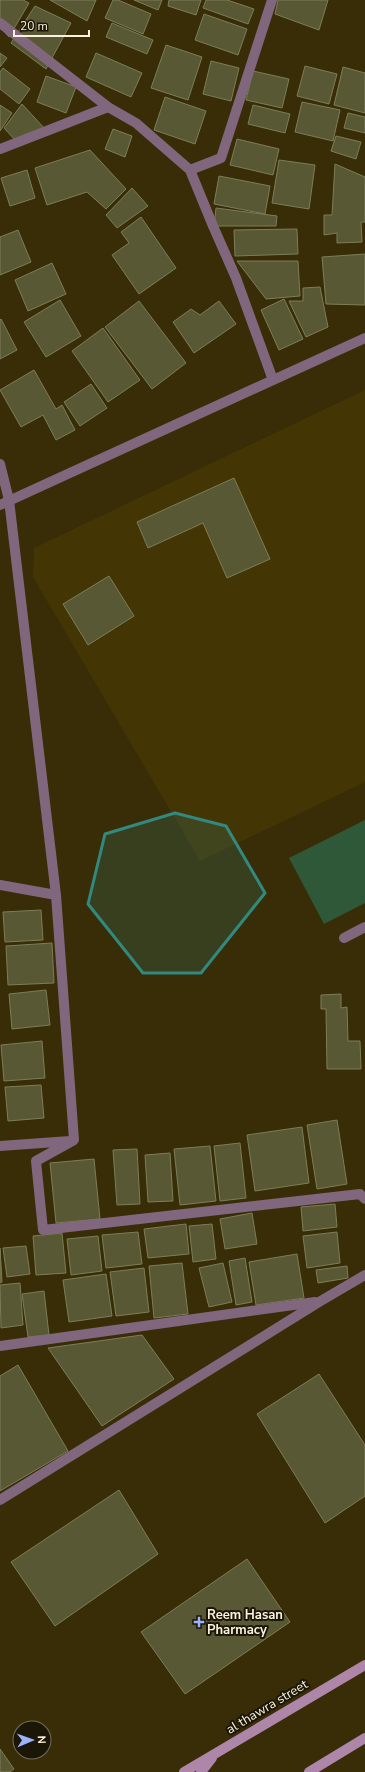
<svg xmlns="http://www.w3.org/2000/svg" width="365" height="1772" viewBox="0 0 365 1772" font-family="'Nunito Sans',sans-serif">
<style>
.built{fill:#443505}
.green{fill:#2f5839}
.building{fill:#585934;stroke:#7c7e58}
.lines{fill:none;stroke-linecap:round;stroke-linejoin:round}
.street{stroke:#80677d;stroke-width:10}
.secondary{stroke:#ae86a9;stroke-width:10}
.marked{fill:#32897f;fill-opacity:0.2;stroke:#32897f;stroke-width:3;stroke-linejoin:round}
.poi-dot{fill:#9db4fd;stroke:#1c1607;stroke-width:1.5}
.labels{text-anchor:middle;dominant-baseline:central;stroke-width:4;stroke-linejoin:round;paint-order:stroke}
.poi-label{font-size:13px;font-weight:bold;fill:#faf2de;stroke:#1c1607;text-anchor:start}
.street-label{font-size:13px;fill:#faf2de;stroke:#1c1607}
</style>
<rect width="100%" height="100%" fill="#392d07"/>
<!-- built -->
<path class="built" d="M365,390V782L200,861L33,577L34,548Z"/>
<!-- green -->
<path class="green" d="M365,820V903L324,924L289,858Z"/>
<!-- building -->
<path class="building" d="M0,0H23L29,3L9,37L0,27Z
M50,0H96L87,21Z
M113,0H118L151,14L143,34L105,18Z
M134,0H162L158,10Z
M169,0H201L196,15L168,6Z
M206,0H227L254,9L248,24L203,8Z
M278,0H328L319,30L275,14Z
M35,6L71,23L46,69L11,43Z
M204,14L247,29L238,55L195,40Z
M112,23L153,40L147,54L106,37Z
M166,45L202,57L188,100L151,88Z
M0,53L7,58L0,67Z
M96,53L142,73L131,97L86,77Z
M211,61L239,68L231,101L203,94Z
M305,66L337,74L329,104L297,96Z
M343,67L365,73V113L334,105Z
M3,68L30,89L19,104L0,89V72Z
M253,71L289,79L282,108L246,100Z
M46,76L76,87L66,113L37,102Z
M165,97L206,111L195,144L154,130Z
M302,102L340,110L333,141L295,132Z
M22,104L45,129L16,141L4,128Z
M0,105L12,113L0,131Z
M253,105L290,114L285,133L248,124Z
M348,113L365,117V133L344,128Z
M113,129L132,136L125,157L105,149Z
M336,136L361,142L356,159L331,151Z
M237,139L279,149L273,175L230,165Z
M90,150L126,189L106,209L87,192L47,205L35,168Z
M279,160L315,165L309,209L272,203Z
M335,164L365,177V222H361L362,242L337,243V233L324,235V215H332Z
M27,170L35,198L10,206L1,178Z
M219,176L270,186L265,214L214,204Z
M132,188L148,206L117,228L106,215Z
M216,208L277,216L276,226H214Z
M141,217L176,268L139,294L112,255L129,243L121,232Z
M297,229L298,254L235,256L234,230Z
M18,230L31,262L0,275V237Z
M365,254V305L326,304L322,257Z
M237,261H298L300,296L266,299Z
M52,263L66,294L28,311L15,280Z
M320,287L328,327L306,337L289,301H303V288Z
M284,299L303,339L279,350L261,310Z
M60,300L81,336L46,357L24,322Z
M139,301L186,363L152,389L105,327Z
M219,301L236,324L194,353L173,322L191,309L200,315Z
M1,319L17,350L0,359V320Z
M103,328L140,380L108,402L72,351Z
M34,370L56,409L62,405L75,430L56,440L43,415L21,427L0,390Z
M91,384L107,408L80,426L64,402Z
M234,478L270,559L227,578L203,523L148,548L137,522Z
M109,576L134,616L88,645L63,604Z
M41,910L43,940L5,942L3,912Z
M52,943L54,983L8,985L6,946Z
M46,990L50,1025L12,1029L9,994Z
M341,994V1008L347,1007L348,1041H360L361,1069H327L326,1009H321V995Z
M42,1041L45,1078L4,1081L1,1045Z
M41,1085L44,1118L8,1121L5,1087Z
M337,1120L347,1184L317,1189L307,1125Z
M302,1127L309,1183L255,1191L247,1135Z
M240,1143L246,1198L220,1201L214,1146Z
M210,1146L216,1201L180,1205L174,1149Z
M137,1149L140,1204L117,1205L113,1150Z
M170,1153L173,1201L148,1202L145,1155Z
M94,1159L100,1219L56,1223L50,1163Z
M335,1204L337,1227L303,1231L301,1207Z
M252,1213L257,1244L225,1249L220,1219Z
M186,1224L189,1254L148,1258L144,1229Z
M212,1224L216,1259L193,1262L189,1226Z
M138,1232L142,1264L106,1268L102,1235Z
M337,1232L340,1263L307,1268L303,1236Z
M62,1233L66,1273L36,1275L33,1236Z
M98,1236L102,1271L71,1275L67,1239Z
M26,1246L30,1274L7,1277L3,1248Z
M0,1248L2,1282L0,1283Z
M297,1254L304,1298L256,1305L249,1262Z
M245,1258L252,1302L236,1305L229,1261Z
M182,1263L188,1314L154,1318L149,1266Z
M223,1263L232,1302L209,1307L199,1268Z
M347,1266L348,1278L318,1283L316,1270Z
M144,1268L149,1312L116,1316L110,1272Z
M106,1274L112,1316L69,1322L63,1280Z
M20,1283L23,1325L1,1328L0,1285Z
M44,1291L49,1335L28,1337L22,1294Z
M142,1335L174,1379L102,1426L48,1348Z
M18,1365L68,1451L0,1491V1376Z
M319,1374L365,1445V1496L325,1523L257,1414Z
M119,1490L158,1554L55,1626L11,1562Z
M247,1559L290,1622L185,1694L141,1632Z
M0,1749L14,1769L10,1772H0Z"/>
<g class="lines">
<!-- street -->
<path class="street" d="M0,23L108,107
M0,149L108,107L136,123L190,170L221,158L272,0
M190,170L213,226L236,278L273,380
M0,464L9,500L56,895L74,1140L36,1161L43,1230L360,1194L365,1199
M0,505L365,338
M0,885L56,895
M344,938L365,927
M0,1146L70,1141
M0,1346L315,1302
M0,1500L319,1302L365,1275"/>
<!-- secondary -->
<path class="secondary" d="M184,1772L365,1665
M201,1772L212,1758
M309,1772L365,1738"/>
</g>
<!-- marked area -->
<path class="marked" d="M175,813L226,826L265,893L201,973H143L88,904L105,834Z"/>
<!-- markers -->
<path class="poi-dot" d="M197 1616h4v4h4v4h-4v4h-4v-4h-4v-4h4z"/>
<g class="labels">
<!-- poi labels -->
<g class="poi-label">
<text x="207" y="1615">Reem Hasan<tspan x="207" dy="15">Pharmacy</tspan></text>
</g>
<!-- street labels -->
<g class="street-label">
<text transform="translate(267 1707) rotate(-31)">al thawra street</text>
</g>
</g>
<!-- north arrow -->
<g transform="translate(32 1740) rotate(88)"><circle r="19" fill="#1c1607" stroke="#756e5d"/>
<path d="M0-3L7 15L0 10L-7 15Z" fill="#9db4fd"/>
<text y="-6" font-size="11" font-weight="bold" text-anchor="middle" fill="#faf2de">N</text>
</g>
<!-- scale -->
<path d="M14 30v6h75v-6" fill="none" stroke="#faf2de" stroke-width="2"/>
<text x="20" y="30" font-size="12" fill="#faf2de" stroke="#1c1607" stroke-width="3" paint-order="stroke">20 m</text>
</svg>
